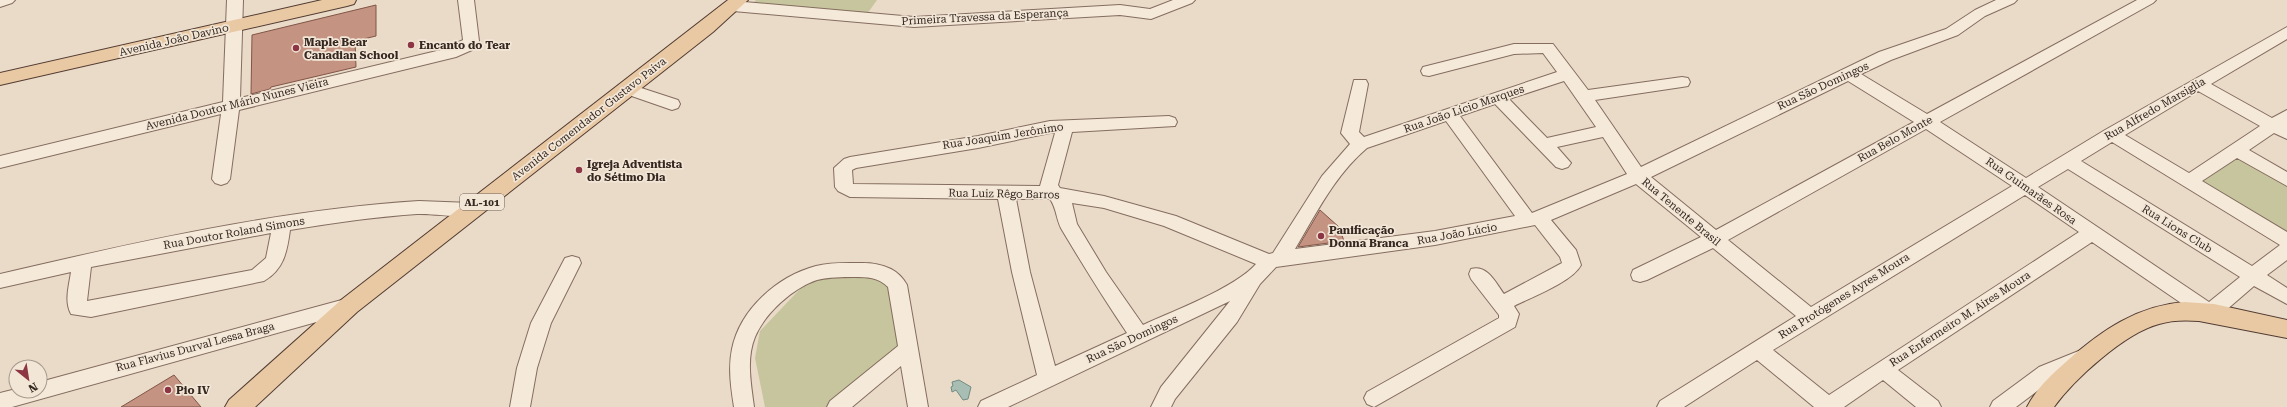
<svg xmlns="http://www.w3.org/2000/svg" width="2287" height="407" viewBox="0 0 2287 407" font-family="'Roboto Serif',serif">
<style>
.green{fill:#c7c59d}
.water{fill:#a8beb4;stroke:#708c81}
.building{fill:#c49382;stroke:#815547}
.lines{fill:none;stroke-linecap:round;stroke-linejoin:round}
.minor-casing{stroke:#846d5f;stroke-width:2}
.major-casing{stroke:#523c32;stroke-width:2}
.minor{fill:#f5e9da;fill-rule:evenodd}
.major{fill:#e9c9a4;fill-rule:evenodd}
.poi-dot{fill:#8d3543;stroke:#f2e6d7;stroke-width:1.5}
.labels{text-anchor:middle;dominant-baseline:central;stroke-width:3.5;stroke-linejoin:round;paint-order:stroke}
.shield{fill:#f2e6d7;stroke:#6e6158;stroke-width:1}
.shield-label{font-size:10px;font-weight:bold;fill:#362821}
.street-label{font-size:11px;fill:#362821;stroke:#f2e6d7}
.poi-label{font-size:11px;font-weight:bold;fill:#362821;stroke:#f2e6d7;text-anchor:start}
</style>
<rect width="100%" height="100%" fill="#eadac8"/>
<!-- green -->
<path class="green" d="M756,0H877L867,14L753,3Z
M2236,154L2287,184V238L2193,180Z
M829,274L889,278L903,340L898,350L826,407H765L755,358L760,331L799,290L815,278Z"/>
<!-- water -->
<path class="water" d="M959,380L971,387L968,399L963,400L956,390L952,392L951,387L953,386L952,382Z"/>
<!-- building -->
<path class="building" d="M376,5V36L355,41L356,67L271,87L270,89L251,94L252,35Z
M1320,210L1339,227L1344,241L1298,247Z
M174,375L201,407H121Z"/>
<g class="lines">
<defs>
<path id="minor" d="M0,0H15L12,3L0,7Z
M227,0H243L240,98L445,49L463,40L458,0H474L479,41L472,50L456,57L239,110L230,179L227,183L221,185L215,183L212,179L221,114L0,168V156L223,102Z
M1173,0H1195L1192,3L1151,19L1120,15L914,27L733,11L728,9L725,6L728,3L733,1L914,17L1120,5L1150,9Z
M1996,0H2017L2014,3L1985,16L1958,35L1891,60L1861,74L1927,114L2137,0H2156L2153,3L1940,122L2026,178L2105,130L2287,27V39L2211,84L2272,118L2287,110V139L2274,133L2249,150L2287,172V186L2237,158L2202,181L2287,232V260L2267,275L2287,288V304L2254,286L2217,318L2210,321L2203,318L2092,242L1898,370L1938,401L1941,407H1916L1883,380L1844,407H1814L1757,360L1684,407H1657L1660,401L1796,316L1713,248L1647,280L1640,282L1633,280L1631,275L1633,270L1701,237L1636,184L1551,220L1576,250L1581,265C1572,282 1532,297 1514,306L1519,314L1515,327L1374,407L1367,404L1364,398L1367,392L1499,318V315L1471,279L1469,274L1471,269C1487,264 1496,283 1504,294L1562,263L1560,257L1535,225L1435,245L1276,267L1260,284L1237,322L1175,399L1171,407H1151L1161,387L1230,301L1008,407H978L981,401L1037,375L1012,272L998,199L850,197L838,191L835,187L834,168L844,159L850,157L978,136L1050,121L1169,116L1175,118L1177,122L1175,126L1072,132L1058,185L1060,188L1104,196L1176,216L1269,254L1273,253L1322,176L1350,144L1341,133L1354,80H1366L1368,84L1359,132L1364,137L1557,72L1543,53L1514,54L1429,76L1423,75L1421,71L1423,67L1514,44H1553L1588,90L1682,77L1688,78L1690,82L1688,86L1682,87L1595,100L1641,167L1879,52L1946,29L1975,10ZM1564,81L1596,127L1547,138L1509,99ZM1848,81L1914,122L1716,230L1651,177ZM2198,91L2260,126L2189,173L2125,135ZM1495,104L1556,167L1562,169L1568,167L1571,163L1557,147L1603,137L1627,174L1532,213L1460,116ZM1446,121L1515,216L1435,231L1295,249C1316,214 1335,175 1367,148ZM1926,129L2012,186L1811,307L1728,240ZM1050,133H1055L1040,186L853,184L852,170L856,168L978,148ZM2112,142L2280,245L2252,266L2081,161ZM2068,169L2240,277L2209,302L2038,187ZM2025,195L2079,232L1829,395L1773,350ZM1016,199H1050C1057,209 1056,220 1062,230C1083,265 1104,299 1127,333L1055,366L1030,272ZM1072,203L1104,208L1164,226L1256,264C1235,288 1173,311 1143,325L1106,272L1077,224Z
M629,84L678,100L680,104L678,108L672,110L623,93L621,89L623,85Z
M419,201L471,203L477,205L480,210L477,215C463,219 434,213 417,214C374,217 332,223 290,230C287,252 284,269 264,281L91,317L71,314C64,301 69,286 71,272L0,288V274C137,242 278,210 419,201ZM271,233L266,258L252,270L87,301L91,267Z
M572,256L579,258L581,263L551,323L537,368L530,407H510L517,368L531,323L565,258Z
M862,263C880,263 898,268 907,285L928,407H908L901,366L852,407H827L830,401L898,346L888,287C878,277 867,277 854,277C842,277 829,277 817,280C793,288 765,313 755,337C746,359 751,384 754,407H734C731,388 728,368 732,349C740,309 778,276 816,266C831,262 847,263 862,263Z
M349,298L356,301L359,306L356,311L12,407H0V393L16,389V391H40V382Z
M2081,350L2088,352L2091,358L2088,364L2053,379L2016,407H1990L1993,401L2039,367Z"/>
<path id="major" d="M322,0H356L354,4L347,6L0,85V73Z
M728,0H748L713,32L357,312L255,407H225L229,400L341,300Z
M2184,302L2214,304L2287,320V338L2199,321C2186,320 2172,320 2159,324C2125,333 2074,379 2054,407H2027C2037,388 2051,375 2067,361C2102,330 2137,306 2184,302Z"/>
</defs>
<!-- minor casing -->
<use href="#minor" class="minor-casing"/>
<!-- major casing -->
<use href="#major" class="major-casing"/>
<!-- minor -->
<use href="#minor" class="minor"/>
<!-- major -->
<use href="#major" class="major"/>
</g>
<!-- markers -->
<g class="poi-dot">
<circle cx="411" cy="45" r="4"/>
<circle cx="296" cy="48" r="4"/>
<circle cx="579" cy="170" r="4"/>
<circle cx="1321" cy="236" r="4"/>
<circle cx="168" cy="390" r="4"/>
</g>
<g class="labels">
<!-- shield labels -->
<rect class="shield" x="460" y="194" width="44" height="16" rx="3"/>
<g class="shield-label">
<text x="482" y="202">AL-101</text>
</g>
<!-- street labels -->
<g class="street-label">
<text transform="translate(985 17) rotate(-3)">Primeira Travessa da Esperança</text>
<text transform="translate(174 40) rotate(-13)">Avenida João Davino</text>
<text transform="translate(1823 86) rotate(-25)">Rua São Domingos</text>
<text transform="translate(237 104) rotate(-14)">Avenida Doutor Mário Nunes Vieira</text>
<text transform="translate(1464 109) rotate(-19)">Rua João Lício Marques</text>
<text transform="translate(2155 109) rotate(-30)">Rua Alfredo Marsiglia</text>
<text transform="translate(589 119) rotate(-38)">Avenida Comendador Gustavo Paiva</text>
<text transform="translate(1003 136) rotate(-9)">Rua Joaquim Jerônimo</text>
<text transform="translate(1895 139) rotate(-29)">Rua Belo Monte</text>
<text transform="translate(2031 191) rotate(35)">Rua Guimarães Rosa</text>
<text transform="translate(1004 194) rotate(1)">Rua Luiz Rêgo Barros</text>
<text transform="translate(1681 212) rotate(40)">Rua Tenente Brasil</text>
<text transform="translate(2177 229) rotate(32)">Rua Lions Club</text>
<text transform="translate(234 233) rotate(-10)">Rua Doutor Roland Simons</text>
<text transform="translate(1457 234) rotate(-10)">Rua João Lúcio</text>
<text transform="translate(1844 296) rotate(-32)">Rua Protógenes Ayres Moura</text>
<text transform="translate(1960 319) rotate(-33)">Rua Enfermeiro M. Aires Moura</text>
<text transform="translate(1132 339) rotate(-25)">Rua São Domingos</text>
<text transform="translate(195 347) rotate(-15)">Rua Flavius Durval Lessa Braga</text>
</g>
<!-- poi labels -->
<g class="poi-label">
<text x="304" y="42">Maple Bear<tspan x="304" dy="13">Canadian School</tspan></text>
<text x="419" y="45">Encanto do Tear</text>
<text x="587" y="164">Igreja Adventista<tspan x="587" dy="13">do Sétimo Dia</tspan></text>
<text x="1329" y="230">Panificação<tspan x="1329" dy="13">Donna Branca</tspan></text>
<text x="176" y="390">Pio IV</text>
</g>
</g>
<!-- north arrow -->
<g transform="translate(28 379) rotate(150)"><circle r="19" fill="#f2e6d7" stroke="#a79a8e"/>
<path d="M0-3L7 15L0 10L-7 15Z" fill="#8d3543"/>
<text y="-6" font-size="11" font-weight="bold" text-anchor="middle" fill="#362821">N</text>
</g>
</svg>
